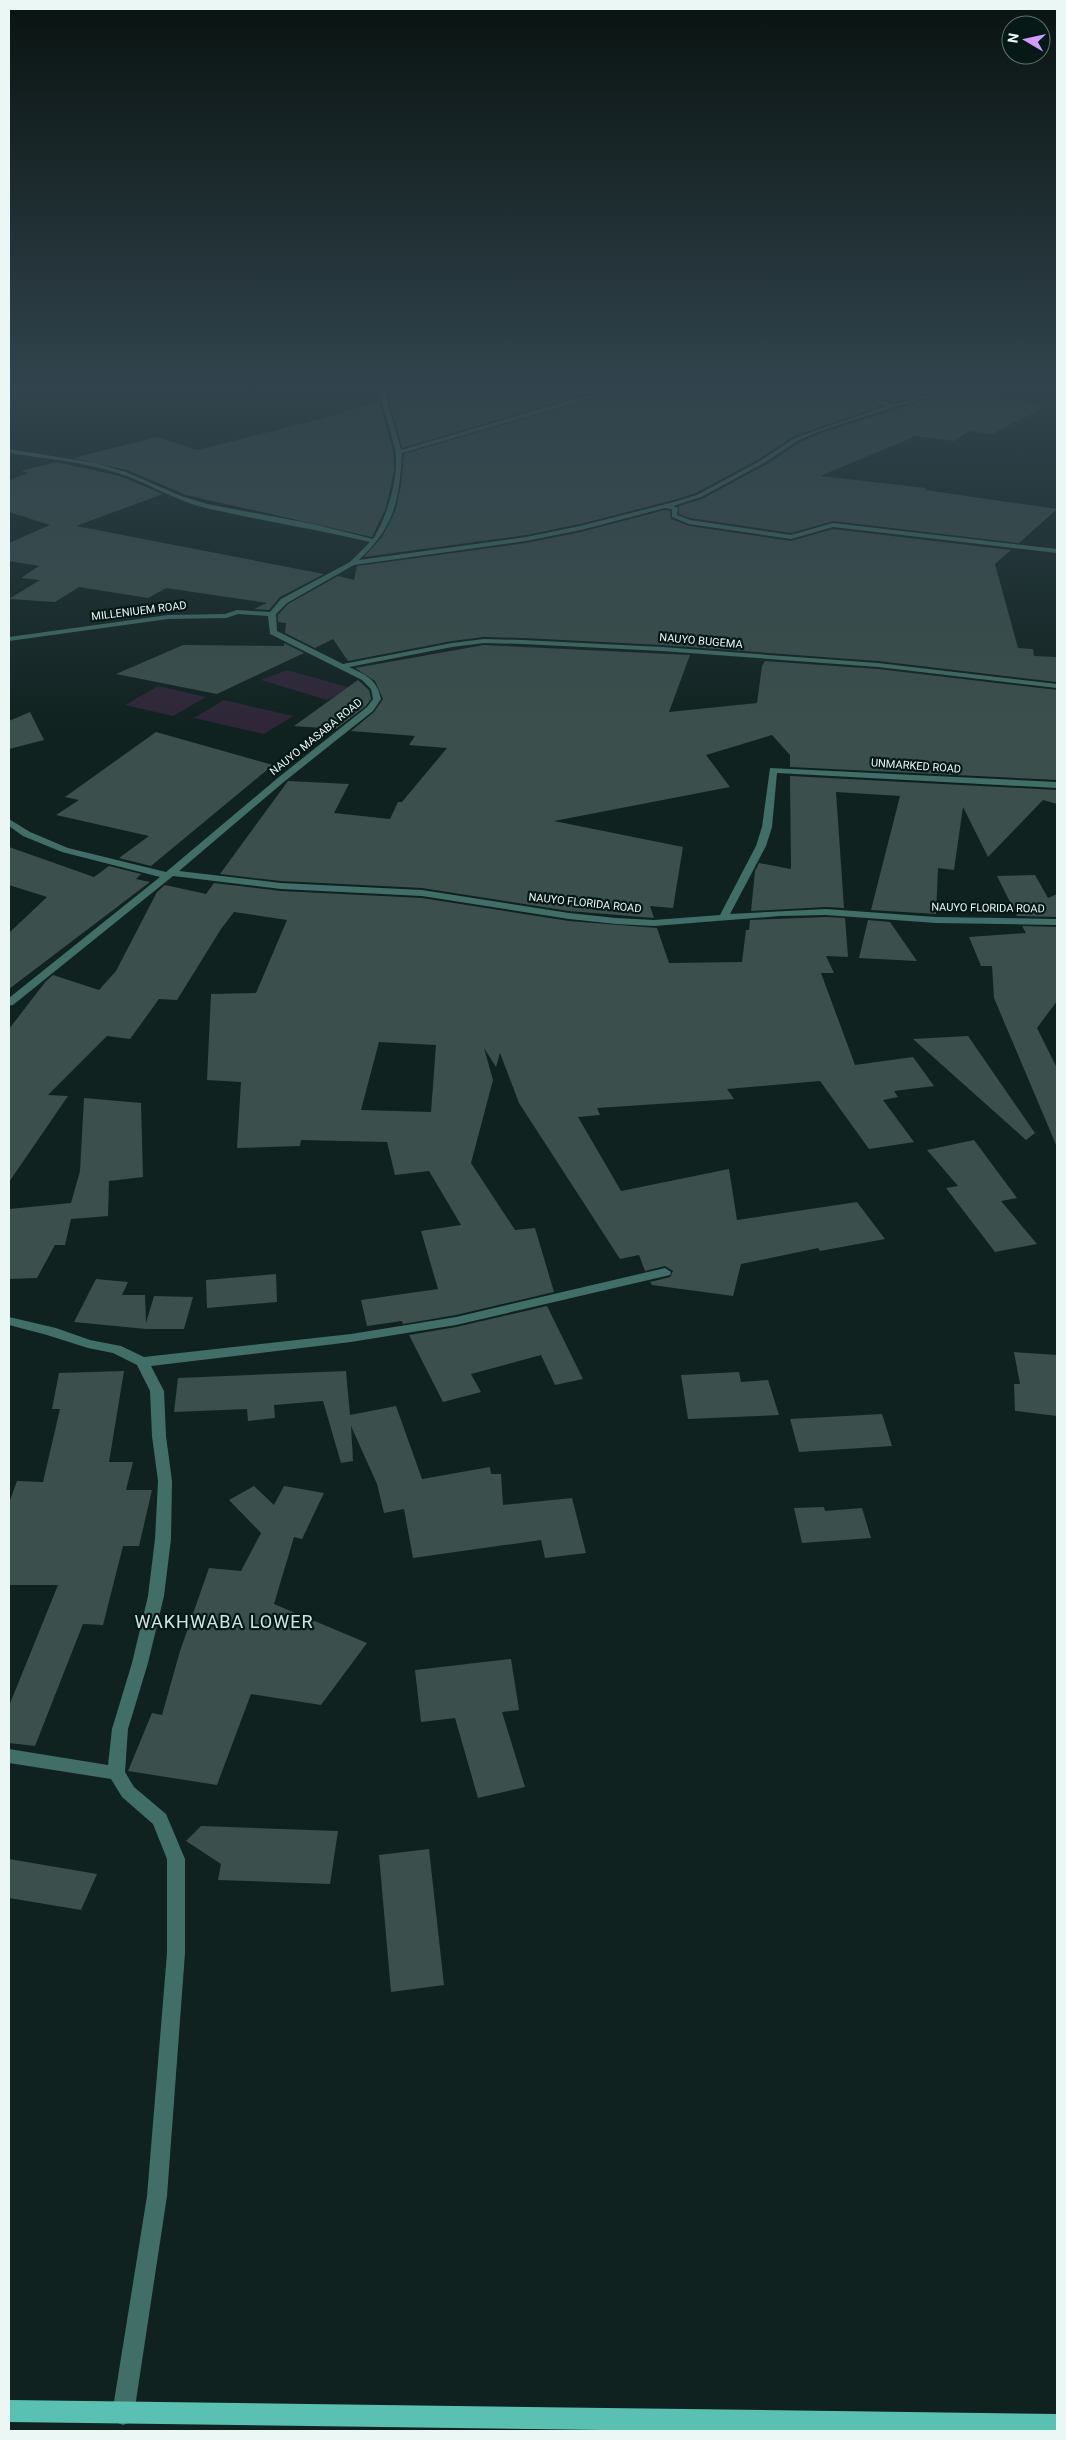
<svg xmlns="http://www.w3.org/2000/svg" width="1066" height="2440" viewBox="0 0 1066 2440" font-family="Roboto,sans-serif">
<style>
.green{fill:#2f2638}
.building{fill:#3b4f4c;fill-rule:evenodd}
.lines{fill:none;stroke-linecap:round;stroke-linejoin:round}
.minor{fill:#416e67;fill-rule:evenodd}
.major{fill:#5ac0b1;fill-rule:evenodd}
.labels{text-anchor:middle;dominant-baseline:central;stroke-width:4.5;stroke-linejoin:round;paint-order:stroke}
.far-street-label{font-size:11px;fill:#ebf7f5;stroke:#061916}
.near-quarter-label{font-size:18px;letter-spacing:1px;fill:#cfe6e1;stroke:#061916}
</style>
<rect width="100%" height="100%" fill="#10221f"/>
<!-- green -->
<path class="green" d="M287,670L351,688L327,700L261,680Z
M158,686L206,697L173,716L125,705Z
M224,700L293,716L264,734L194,718Z"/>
<!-- building -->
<path class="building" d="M415,390H600L402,448L388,398Z
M621,390H847L882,406L794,436L759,459L696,493L674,500L580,524L526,535L364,557L382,537L395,512L401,486L404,454Z
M958,390H976L1045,407L992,434L969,431L954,441L916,436L820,476L926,488L925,490L1057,509L1019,543L833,521L791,533L690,518L679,514V506L702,499L765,465L800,442L824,432Z
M861,391V390H939L894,402Z
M379,401L393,450L394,471L386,508L372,537L186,495L127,470L73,458L157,437L197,450L321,419Z
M56,462L120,476L163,494L76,526L324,574L280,597L269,610L254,609L267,603L166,588L148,598L79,587L55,602L9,599L40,580L21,578L39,566L9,561V543L50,525L9,512V480L29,473L21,471Z
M665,510L670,511L671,519L689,526L791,541L833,529L1011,550L995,564L1018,648L1033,649L1034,656L1057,657V682L878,661L662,645L523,638L484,637L452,641L348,661L333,639L315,648L285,633L286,623L278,622V615L288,604L338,576L354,580L357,566L526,543L581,532Z
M284,643L304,653L217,694L116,674L183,645L284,646Z
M484,645L690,655L669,712L757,703L762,666L765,661L878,669L1057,690V780L790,767V755L772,735L706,755L730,787L554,821L683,847L673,908L650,906L654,918L569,911L422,888L281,881L220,874L288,781L349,784L334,813L390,819L398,802H402L447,748L409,745L415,736L351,731L374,712L383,699L375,681L355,668Z
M358,680L369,690L371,699L366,706L336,729L294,726Z
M30,712L44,740L9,749V721Z
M156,732L273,765L151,866L119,858L149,836L56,815L79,800L65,797Z
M790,776L1057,790V804L1043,800L988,857L963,807L954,870L938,868L936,914L871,910L900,796L836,792L844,908L826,907L751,911L755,871L759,863L791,869Z
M9,847L94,877L109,866L141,874L136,879L150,882L9,989V933L47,897L9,885Z
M1035,875L1048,898L1057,894V917L1017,916L997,876Z
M214,883L281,891L422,898L569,921L657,928L669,963L742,962L746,930H749L750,920L826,917L845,918L848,957L826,956L834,973H821L855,1065L913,1057L934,1086L894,1091L898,1097L883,1100L914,1142L869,1149L820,1081L727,1089L734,1099L597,1108L600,1115L578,1117L621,1191L729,1169L737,1220L857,1202L885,1239L820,1251L818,1248L741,1264L733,1296L652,1285L650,1282L670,1277L673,1271L665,1266L645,1271L639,1255L620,1259L519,1103L500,1053L496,1067L484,1048L493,1080L471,1163L515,1230L535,1228L554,1292L456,1315L403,1324L402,1321L367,1326L361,1300L438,1289L421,1231L461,1225L429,1171L395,1175L387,1142L301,1140L300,1146L237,1148L241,1082L207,1080L211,994L256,993L287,920L234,912L221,929L177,1000L159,999L130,1039L107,1036L48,1095L68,1096L9,1182V1029L46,981L53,975L99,990L116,971L157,892L165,885L206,894ZM379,1042L436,1045L431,1112L361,1110Z
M868,920L890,922L917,961L859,958Z
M1022,926L1057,927V1001L1037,1028L1057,1068V1147L994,998L992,966H981L969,937L1026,933Z
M968,1036L1035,1133L1026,1140L913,1039Z
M84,1098L141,1103L143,1177L109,1181L108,1216L71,1219L65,1245H55L37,1278L9,1279V1209L71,1203L80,1171Z
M974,1140L1017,1198L1001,1201L1037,1244L995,1252L946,1188L958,1186L927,1150Z
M276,1274L277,1302L207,1308L206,1280Z
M96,1279L128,1282L122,1295H145L146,1323L154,1296L193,1297L184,1329H146L74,1322Z
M547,1306L583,1379L555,1385L541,1355L471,1374L481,1392L443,1402L409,1335L456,1327Z
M1014,1352L1057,1355V1416L1015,1411L1014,1384H1020Z
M124,1371L109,1462H133L126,1490H152L139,1546H123L103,1625L83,1624L35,1746L9,1743V1706L58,1585H9V1503L17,1481L43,1482L60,1409H52L59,1373Z
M346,1371L350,1415L396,1406L422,1479L490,1467L491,1474H501L503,1505L572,1498L586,1553L545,1558L541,1540L413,1558L404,1509L384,1513L377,1484L351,1426L353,1461L341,1463L323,1401L274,1405L275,1418L248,1421L247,1409L174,1412L178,1378Z
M739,1372L741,1382L768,1380L779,1415L688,1419L681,1375Z
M882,1414L892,1446L799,1452L790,1419Z
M254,1486L274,1505L284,1486L324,1493L302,1539L294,1537L274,1604L367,1643L321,1705L251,1694L217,1785L128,1771L152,1713L162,1715L180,1651L209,1568L241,1571L261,1533L229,1500Z
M824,1507L825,1511L862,1508L871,1538L802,1543L794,1508Z
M511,1659L519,1710L502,1712L525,1787L478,1798L455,1718L421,1722L415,1670Z
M201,1826L338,1831L330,1884L218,1880L221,1864L186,1841Z
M429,1849L444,1985L391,1992L379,1855Z
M9,1859L97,1874L81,1910L9,1898Z"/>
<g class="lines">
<!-- minor -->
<path class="minor" d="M378,390H384L401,450L560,403L609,390H619L402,453C399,501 395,526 359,560L526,537L580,526L674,502L697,495L760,461L795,438L887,406L849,390C864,390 881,405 894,404C915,402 935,390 956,390L894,407L823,430L799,440L764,463L701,497L673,506L678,508L677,515L690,520L791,535L833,523L1057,549V553L833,527L791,539L689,524L672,517V509L665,508L581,530L526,541L354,565L287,603L276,614L277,631L343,664L452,643L484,639L523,640L662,647L878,663L1057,684V688L878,667L662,651L523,644L484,643L452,647L349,667C366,675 377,679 381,699L373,711L285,781L179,871L281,883L422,890L569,913L616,918L654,920L720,915L756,846L762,827L770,768L1057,782V788L777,773L772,827L766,846L730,914L826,909L936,917L1057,919V925L936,923L826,915L780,916L654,926L616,924L569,919L422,896L281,889L173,876L13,1005L9,1006V998L160,877L62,852L23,836L9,826V819L30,832L68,848L166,872L279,777L367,707L373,699L371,689L362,680L270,634L268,616L238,614L226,618L168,619L9,641V637L168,615L225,614L237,610L270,612L281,599L350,562L370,542C316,529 261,521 206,508C176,501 150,484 121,474C85,462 46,459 9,453V449L95,463L126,472L181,496L207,504L313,524L373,539C387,518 400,475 395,450C391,430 384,410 378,390Z
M665,1268L671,1272L670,1275L456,1325L351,1342L151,1366L164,1391L166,1436L172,1481L171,1539L164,1596L148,1663L128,1729L125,1772L134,1787L166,1814L185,1859V1953L167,2196L134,2414L131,2422L123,2425L115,2422L112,2414L147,2196L167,1953V1859L153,1824L122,1797L111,1779L9,1763V1749L108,1765L112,1729L132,1663L148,1596L155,1539L158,1481L152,1436L150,1391L137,1365L113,1353L88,1348L47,1335L9,1325V1317L56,1328L90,1340L121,1346L144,1357L351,1334L456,1317Z"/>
<!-- major -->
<path class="major" d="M9,2400L1057,2414V2431H675L9,2422Z"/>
</g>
<!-- sky -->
<linearGradient id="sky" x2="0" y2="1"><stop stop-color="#091311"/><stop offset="0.53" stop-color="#31444d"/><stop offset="1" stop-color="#31444d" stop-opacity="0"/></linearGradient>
<rect width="1066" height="732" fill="url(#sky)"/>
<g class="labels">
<!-- far-street labels -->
<g class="far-street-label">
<text transform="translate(139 611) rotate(-7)">MILLENIUEM ROAD</text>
<text transform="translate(701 641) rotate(5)">NAUYO BUGEMA</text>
<text transform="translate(316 737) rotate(-39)">NAUYO MASABA ROAD</text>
<text transform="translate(916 766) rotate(4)">UNMARKED ROAD</text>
<text transform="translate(585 903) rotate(6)">NAUYO FLORIDA ROAD</text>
<text transform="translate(988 908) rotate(1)">NAUYO FLORIDA ROAD</text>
</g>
<!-- near-quarter labels -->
<g class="near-quarter-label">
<text x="224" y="1621">WAKHWABA LOWER</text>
</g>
</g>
<!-- border -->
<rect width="1066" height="2440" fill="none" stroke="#ebf7f5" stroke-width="20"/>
<!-- north arrow -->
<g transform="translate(1026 40) rotate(279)"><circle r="24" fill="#061916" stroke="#62726f"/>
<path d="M0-4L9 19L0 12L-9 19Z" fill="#d09dff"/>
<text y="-8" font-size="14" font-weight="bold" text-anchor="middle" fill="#ebf7f5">N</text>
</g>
</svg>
